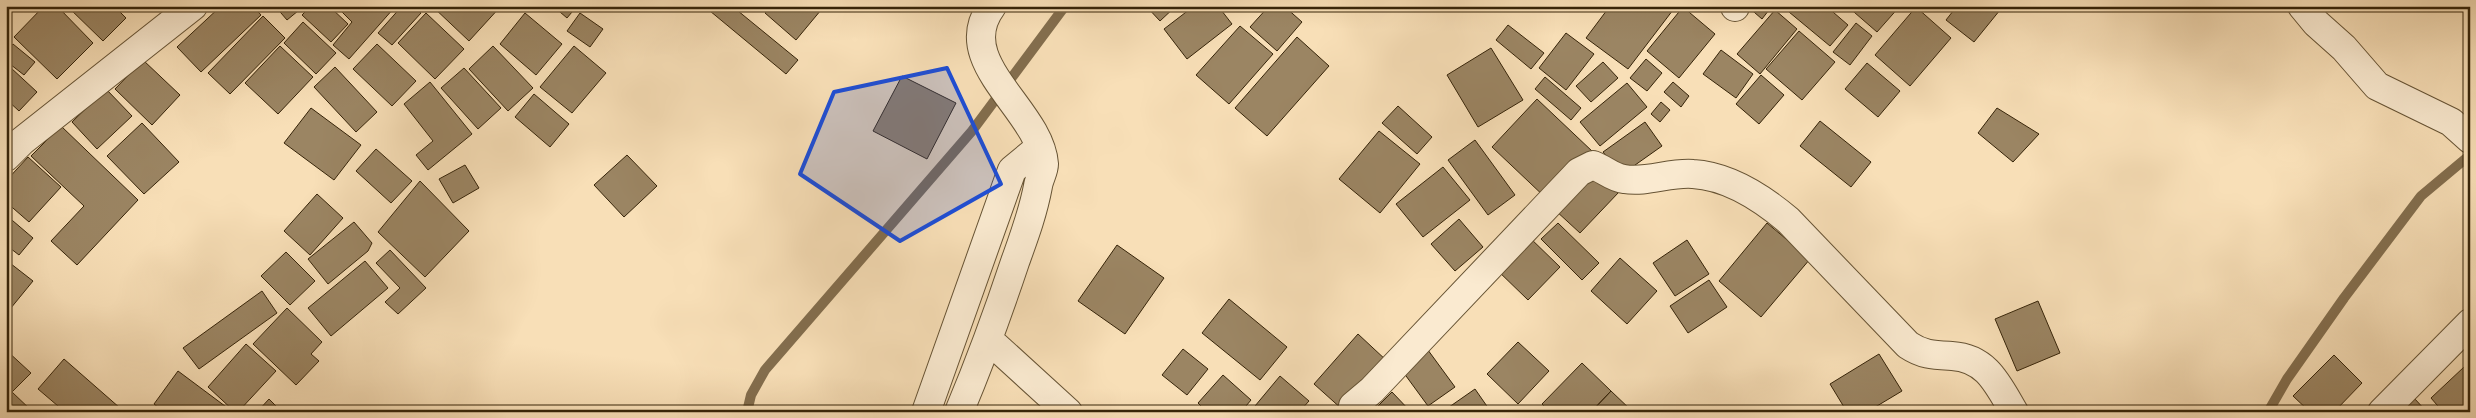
<svg xmlns="http://www.w3.org/2000/svg" width="2476" height="418" viewBox="0 0 2476 418" font-family="'IM FELL Double Pica',serif">
<style>
.lines{fill:none;stroke-linecap:round;stroke-linejoin:round}
.stream{stroke:#836e4e;stroke-width:10}
.building{fill:#9b8563;stroke:#362409}
.minor-casing{stroke:#665334;stroke-width:30}
.minor{stroke:#faead0;stroke-width:28}
.marked{fill:#1d4ed8;fill-opacity:0.2;stroke:#1d4ed8;stroke-width:4;stroke-linejoin:round}
</style>
<rect width="100%" height="100%" fill="#f8dfb7"/>
<filter id="stains"><feTurbulence type="fractalNoise" baseFrequency=".004" numOctaves="4"/><feColorMatrix values="0 0 0 0 .2 0 0 0 0 .09 0 0 0 0 .02 0 0 0 .5 -.17"/></filter>
<radialGradient id="worn" r=".72"><stop offset=".6" stop-color="#630" stop-opacity="0"/><stop offset="1" stop-color="#630" stop-opacity=".3"/></radialGradient>
<g class="lines">
<!-- stream -->
<path class="stream" d="M747,412L751,395L765,370L972,131L1065,6
M2268,412L2287,379L2344,298L2421,196L2470,155"/>
</g>
<!-- building -->
<path class="building" d="M44,6H57L93,43L57,79L14,37Z
M67,6H114L126,18L103,41Z
M221,6H253L261,15L201,72L177,47Z
M275,6H304L287,20Z
M311,6H329L348,24L331,42L302,15Z
M392,6L394,8L349,59L333,45L352,22L336,6Z
M402,6H413L421,13L392,45L378,33Z
M432,6H501L469,41Z
M553,6H577L567,18Z
M713,6H732L798,60L786,74L710,11Z
M770,6H817L821,10L796,40L765,13Z
M1146,6H1176L1160,21Z
M1194,6H1218L1232,24L1187,59L1164,29Z
M1269,6H1284L1302,22L1277,51L1250,27Z
M1610,6H1676L1628,69L1586,38Z
M1747,6H1772L1762,19Z
M1793,6H1826L1848,25L1830,46L1789,12Z
M1847,6H1900L1877,32Z
M1957,6H1995L2000,10L1974,42L1946,20Z
M1683,7L1715,34L1679,78L1647,51Z
M1916,7L1951,38L1910,86L1875,55Z
M1775,10L1797,29L1760,74L1737,54Z
M426,13L464,49L435,79L398,43Z
M525,13L562,44L536,75L500,44Z
M580,13L603,29L590,47L567,31Z
M263,16L285,38L230,94L208,73Z
M303,22L336,53L316,74L284,43Z
M1856,23L1872,36L1850,65L1833,52Z
M1508,25L1544,53L1531,69L1496,40Z
M1240,26L1273,54L1229,104L1196,75Z
M1799,31L1835,62L1802,100L1766,69Z
M1566,33L1594,54L1566,90L1539,68Z
M1297,37L1329,66L1267,136L1235,108Z
M13,44L35,62L24,75L6,61V52Z
M377,44L416,81L392,106L353,69Z
M280,46L313,77L278,114L245,83Z
M493,46L533,88L508,111L469,69Z
M574,46L606,73L572,113L540,87Z
M1491,48L1523,100L1478,127L1447,75Z
M1721,50L1753,74L1736,98L1703,74Z
M1646,59L1662,73L1647,91L1630,78Z
M143,60L180,95L152,125L115,89Z
M1603,62L1618,78L1591,102L1576,86Z
M1867,63L1900,91L1878,117L1845,89Z
M10,67L37,92L19,111L6,99V71Z
M335,67L377,112L356,132L314,87Z
M464,68L501,108L478,129L441,88Z
M1761,75L1784,95L1759,124L1736,104Z
M902,76L956,103L927,159L873,131Z
M1545,77L1581,108L1571,120L1535,89Z
M430,82L472,134L428,170L416,155L433,141L404,104Z
M1673,82L1689,96L1681,107L1664,92Z
M1627,83L1647,107L1600,146L1580,122Z
M106,89L132,116L97,149L72,122Z
M534,94L569,124L550,147L515,117Z
M1537,99L1593,152L1548,200L1492,147Z
M1661,102L1670,110L1660,122L1651,114Z
M1398,106L1432,137L1417,154L1382,123Z
M311,108L361,145L334,180L284,143Z
M1997,108L2039,134L2013,162L1978,133Z
M1820,121L1871,162L1851,187L1800,146Z
M1645,122L1662,146L1621,175L1603,152Z
M142,123L179,162L144,194L107,156Z
M61,126L138,200L77,265L51,241L84,206L31,156Z
M1379,131L1420,164L1380,213L1339,179Z
M1475,140L1515,195L1488,215L1448,160Z
M376,149L412,181L391,203L356,171Z
M627,155L657,186L624,217L594,185Z
M28,157L61,187L29,222L6,202V181Z
M465,165L479,188L453,203L439,179Z
M1443,167L1470,200L1423,237L1396,204Z
M1595,168L1619,192L1580,233L1555,210Z
M420,181L469,231L425,277L378,232Z
M317,194L343,218L310,255L284,231Z
M6,215L33,238L19,255L6,245Z
M1459,219L1483,247L1455,271L1431,244Z
M354,222L372,243L368,251L328,284L308,259Z
M1558,223L1599,263L1582,280L1541,239Z
M1767,223L1810,259L1761,317L1719,281Z
M1527,235L1560,267L1528,300L1495,268Z
M1687,240L1709,274L1675,296L1653,263Z
M1117,245L1164,278L1125,334L1078,301Z
M390,250L426,288L398,314L385,302L400,288L376,263Z
M286,252L315,281L290,305L261,276Z
M1620,258L1657,291L1627,324L1591,291Z
M6,260L33,281L6,314Z
M365,261L388,288L331,336L308,308Z
M1709,280L1727,307L1688,333L1670,306Z
M262,291L277,313L199,369L183,348Z
M1229,299L1287,347L1260,380L1202,333Z
M2038,301L2060,353L2017,371L1995,319Z
M287,308L322,342L311,354L319,361L296,385L253,344Z
M1358,334L1387,361L1343,410L1314,384Z
M1518,342L1549,371L1518,404L1487,374Z
M246,344L276,371L238,412H235L208,387Z
M1425,346L1455,387L1428,406L1398,365Z
M1183,349L1208,369L1187,395L1162,375Z
M6,350L31,373L12,392L33,412H6Z
M1879,354L1902,391L1867,412H1847L1830,384Z
M2334,355L2362,383L2334,412H2310L2293,396Z
M64,359L120,408L117,412H65L38,389Z
M1582,363L1611,391L1591,412H1550L1542,404Z
M2464,367L2470,374V412H2443L2431,398Z
M178,371L233,412H164L154,404Z
M1223,375L1251,400L1241,412H1207L1198,403Z
M1280,376L1309,401L1299,412H1250Z
M1475,389L1491,412H1442Z
M1611,391L1633,412H1591Z
M1392,392L1411,412H1372Z
M2414,398L2427,412H2400Z
M269,399L282,412H257Z"/>
<g class="lines">
<defs>
<path id="minor" d="M2302,6L2316,23L2344,48L2377,86L2451,122L2470,139
M1735,7V6
M6,157L22,141L193,6
M989,340L1068,412
M926,412L1012,170L1040,147
M959,412C980,362 998,313 1015,262C1024,237 1033,213 1038,186C1039,179 1044,171 1044,164C1040,109 950,62 992,6
M1352,412L1353,406L1372,390L1579,172L1593,165C1604,169 1613,178 1624,179C1647,183 1670,172 1693,174C1728,176 1762,198 1788,220L1908,345C1923,355 1934,355 1952,356C1987,358 1998,385 2014,412
M2382,412L2470,323"/>
</defs>
<!-- minor casing -->
<use href="#minor" class="minor-casing"/>
<!-- minor -->
<use href="#minor" class="minor"/>
</g>
<!-- marked area -->
<path class="marked" d="M947,68L1001,184L900,241L800,174L834,92Z"/>
<!-- margin -->
<rect width="2476" height="418" fill="none" stroke="#f8dfb7" stroke-width="25"/>
<rect x="8" y="8" width="2461" height="403" fill="none" stroke="#362409" stroke-width="2.5"/>
<rect x="12" y="12" width="2451" height="393" fill="none" stroke="#362409"/>
<rect width="100%" height="100%" filter="url(#stains)"/>
<rect width="100%" height="100%" fill="url(#worn)"/>
</svg>
